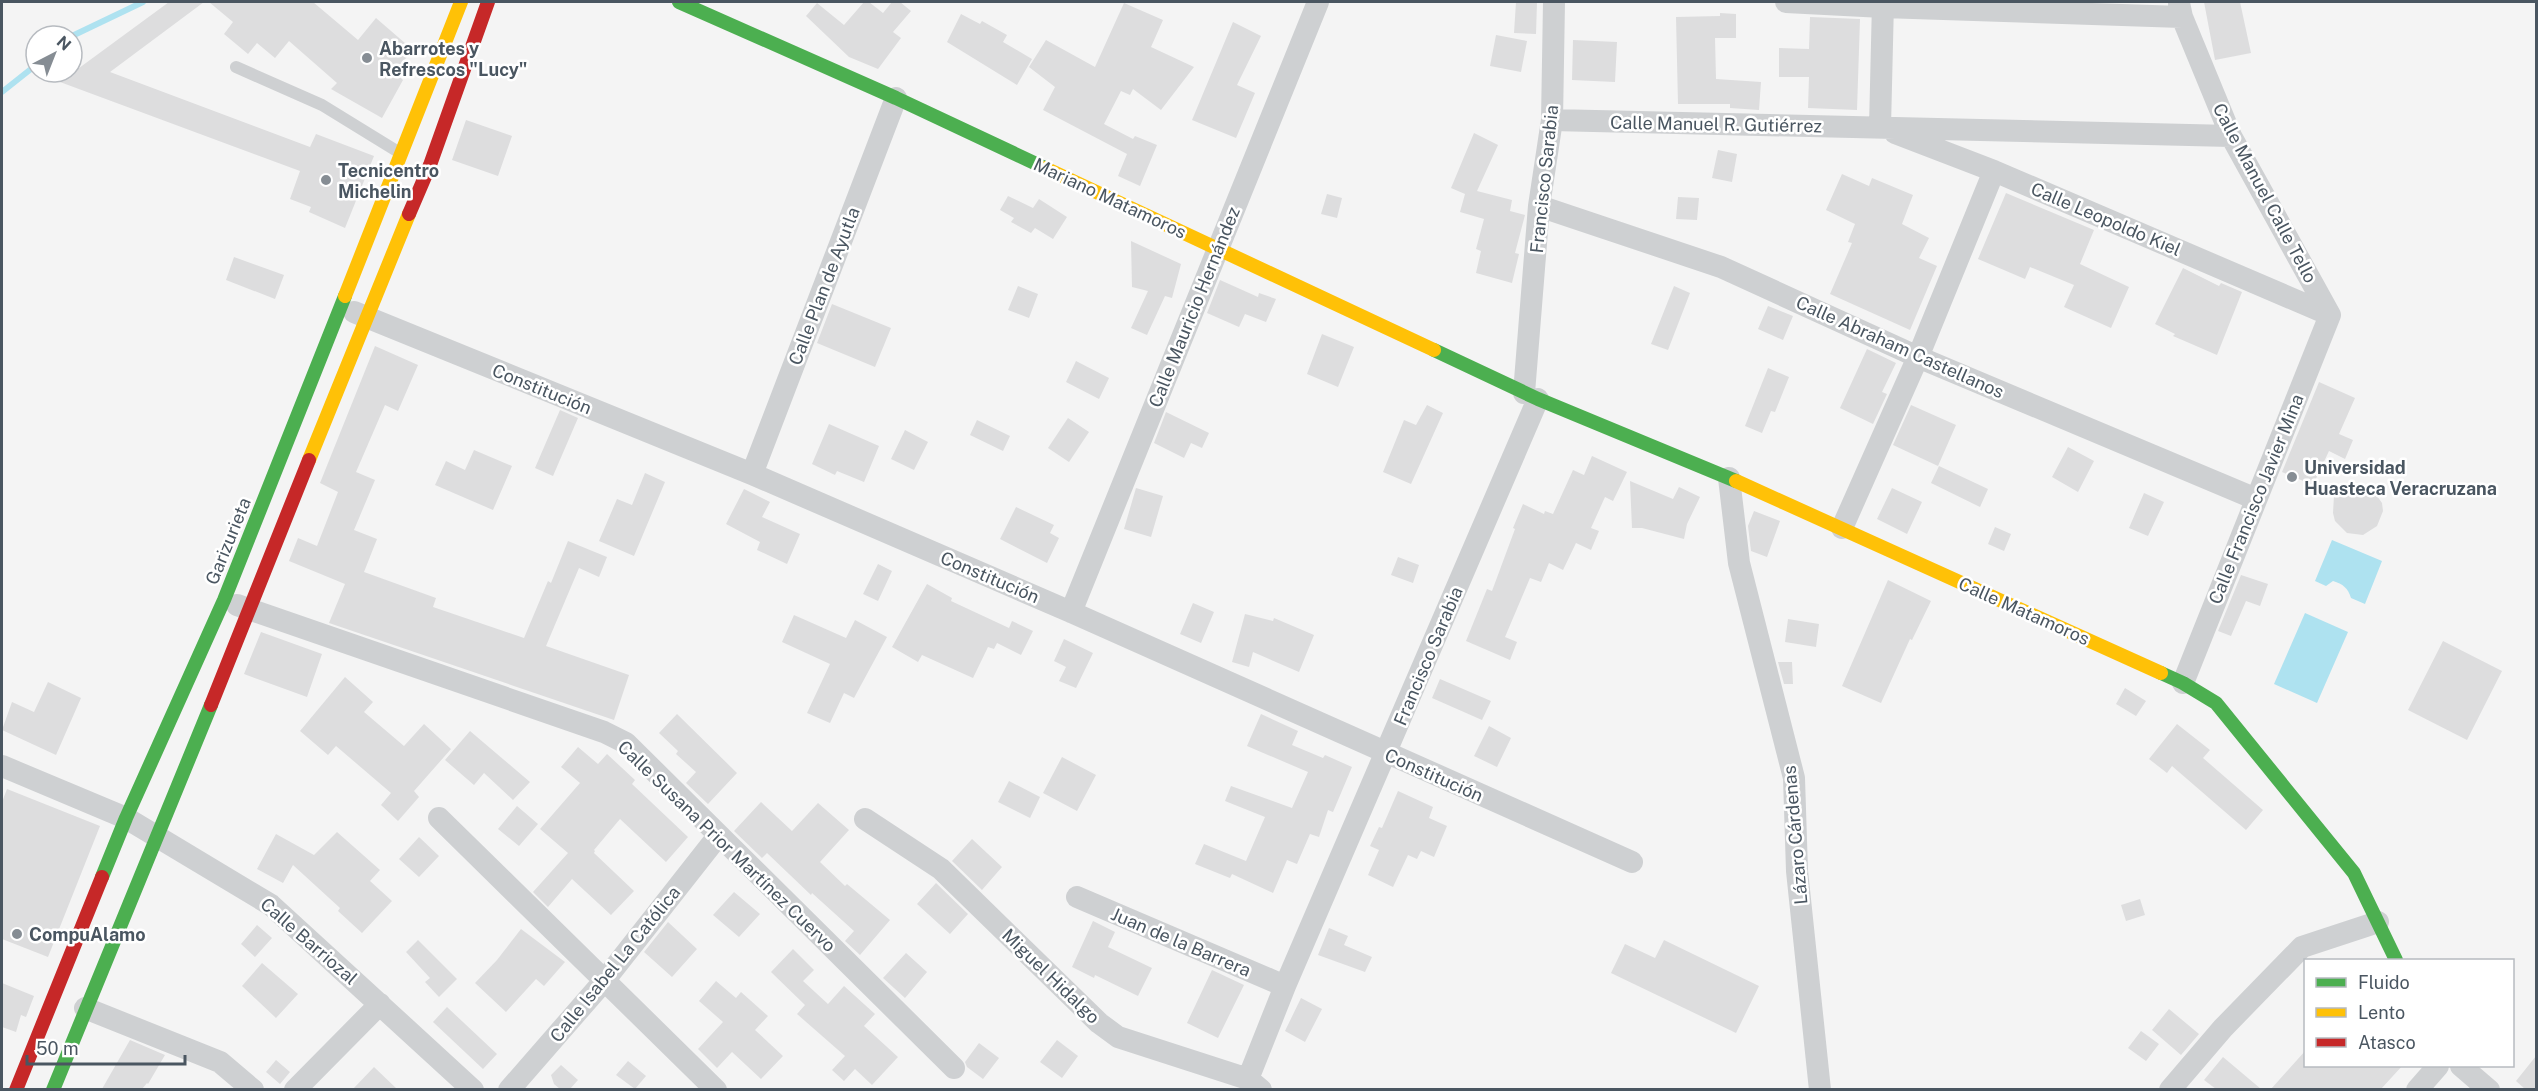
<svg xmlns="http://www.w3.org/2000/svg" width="2538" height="1091" viewBox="0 0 2538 1091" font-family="'Public Sans',sans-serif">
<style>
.water{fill:#aee2f0}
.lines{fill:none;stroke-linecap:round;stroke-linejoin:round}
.stream{stroke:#aee2f0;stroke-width:6}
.building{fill:#ddddde}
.lane{stroke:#ced0d2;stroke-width:12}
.street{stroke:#ced0d2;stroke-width:22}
.fast{stroke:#4caf50;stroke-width:14}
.slow{stroke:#ffc107;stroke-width:14}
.jam{stroke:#c62828;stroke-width:14}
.poi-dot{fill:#868d94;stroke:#fff;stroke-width:2}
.labels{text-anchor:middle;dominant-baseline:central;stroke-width:5;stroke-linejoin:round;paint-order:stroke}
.poi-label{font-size:18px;font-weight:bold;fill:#4a5661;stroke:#fff;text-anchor:start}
.street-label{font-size:18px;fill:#4a5661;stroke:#fff}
</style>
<rect width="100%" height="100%" fill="#f4f4f4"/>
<!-- water -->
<path class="water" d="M2332,540L2382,561L2365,604L2351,598C2348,588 2343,584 2333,581L2326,586L2315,581Z
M2305,613L2348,632L2317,703L2274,684Z"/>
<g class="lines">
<!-- stream -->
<path class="stream" d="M72,36L143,2
M2,92L36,65"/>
</g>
<!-- building -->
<path class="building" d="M169,2H204L110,72L310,147L316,134L374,156L345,228L309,212L311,207L290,199L300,171L60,82Z
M209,2H313L358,40L376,18L413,50L394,72L403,80L382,118L331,89L337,83L289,41L275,58L257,43L248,54L224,34L233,22Z
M864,2H869L883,13L892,2H900L911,11L893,32L901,38L878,69L849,57L806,16L817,3L844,25Z
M1516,2H1537L1536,34L1514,33Z
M2204,2H2240L2251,53L2215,60Z
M1124,3L1163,20L1151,47L1194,67L1161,110L1133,89L1130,95L1121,91L1104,124L1133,139L1135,136L1157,145L1140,186L1118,176L1127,154L1043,110L1055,87L1029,67L1046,40L1095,67Z
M1720,13L1736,14V38H1715L1716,79L1761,82L1759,110L1730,108V104H1678L1676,17L1720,16Z
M961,14L980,24L982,21L1007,35L1003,42L1032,59L1017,85L947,42Z
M1810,17L1860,19L1857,110L1808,108L1809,77H1779V48L1809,49Z
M1233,22L1261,36L1237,85L1255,93L1236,138L1192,120Z
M1496,35L1527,41L1521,72L1490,66Z
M1573,40L1617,42L1615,82L1572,80Z
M466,120L512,136L498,176L452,160Z
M1474,133L1498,145L1477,191L1512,200L1510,211L1525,215L1515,253L1519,254L1512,283L1476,273L1481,251L1476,249L1484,219L1460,212L1465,194L1451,188Z
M1718,150L1737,154L1732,182L1712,178Z
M1842,174L1869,186L1872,178L1913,195L1902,224L1929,238L1919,258L1937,266L1910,330L1830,294L1852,243L1848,242L1855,224L1826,210Z
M2006,193L2094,230L2080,264L2129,287L2111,328L2064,307L2074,285L2030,267L2025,279L1978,259Z
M1327,194L1342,198L1337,218L1321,214Z
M1008,196L1033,208L1039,199L1067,217L1053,239L1035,228L1031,233L1011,222L1014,218L1000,210Z
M1678,197L1699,198L1697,220L1676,219Z
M1131,241L1181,264L1172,298L1165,296L1147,335L1131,328L1148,291L1132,287Z
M234,257L284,275L275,299L226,280Z
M2183,268L2219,286L2221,283L2242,292L2217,355L2173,336L2175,334L2155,324Z
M1220,280L1258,297L1259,293L1276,299L1266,322L1245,314L1239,327L1207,313Z
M1018,286L1038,294L1029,318L1008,310Z
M1674,286L1690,293L1668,350L1651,344Z
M832,304L891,328L875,367L817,343Z
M1768,306L1793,316L1783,340L1758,329Z
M1322,334L1354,347L1338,387L1307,374Z
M375,346L418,365L398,411L385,405L356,472L375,480L354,530L377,539L364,572L436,598L433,607L524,638L548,581L551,583L568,541L607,557L599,577L579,568L546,646L629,675L614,720L329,623L345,584L289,561L298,538L317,546L338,492L320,483Z
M1867,349L1896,363L1882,392L1887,394L1873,424L1840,408Z
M1076,361L1109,378L1099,399L1066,382Z
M1768,368L1789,377L1775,412L1771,411L1762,433L1745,426Z
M2319,382L2355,398L2339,434L2353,440L2345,459L2329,451L2313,485L2282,472Z
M1427,405L1443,413L1411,484L1383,472L1404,420L1416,425Z
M1911,405L1956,425L1938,466L1893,445Z
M560,410L578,418L553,476L535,468Z
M1166,412L1209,433L1202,448L1191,443L1184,458L1154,443Z
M1068,418L1089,432L1069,462L1048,448Z
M977,420L1010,436L1003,451L970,435Z
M829,424L879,446L864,482L837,471L835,475L812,464Z
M905,430L928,442L914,470L891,459Z
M2068,447L2094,461L2078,492L2052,477Z
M474,450L512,466L493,510L435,485L446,461L465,470Z
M1592,456L1627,472L1613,501L1605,497L1591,528L1599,531L1591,550L1576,543L1563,570L1549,563L1541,582L1530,578L1505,637L1517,642L1510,660L1466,641L1487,589L1492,591L1515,529L1513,528L1523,504L1544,514L1545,511L1553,514L1573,470L1584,475Z
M1939,466L1988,489L1980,507L1931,483Z
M645,473L665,482L634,556L599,541L617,499L632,505Z
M1630,481L1673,499L1679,487L1700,497L1687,524L1684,539L1642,528H1632Z
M2353,484L2372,489L2382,503L2383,511L2377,526L2363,535L2347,533L2335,521L2333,513L2334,495Z
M1136,488L1163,496L1151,537L1124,529Z
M1892,488L1922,502L1907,534L1877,519Z
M744,489L770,502L762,517L800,534L787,564L757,550L760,542L726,524Z
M2144,493L2164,502L2148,536L2129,528Z
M1016,507L1054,525L1050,533L1059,538L1047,563L1000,539Z
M1754,511L1780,521L1767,557L1751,551L1748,526Z
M1995,527L2011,534L2004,551L1988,544Z
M1398,557L1419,565L1413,583L1391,575Z
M878,564L892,571L878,601L863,594Z
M2241,575L2268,584L2260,606L2246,601L2231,636L2218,631Z
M1888,580L1931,601L1912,640L1910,639L1881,703L1842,686Z
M927,584L952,598L951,601L1009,628L1012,621L1033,631L1021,655L997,643L994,649L988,647L973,678L922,655L918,662L892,647Z
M1193,603L1214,612L1201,643L1180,634Z
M1245,614L1273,621L1274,618L1314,635L1299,672L1253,652L1249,667L1232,662Z
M794,615L846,638L855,620L887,637L854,698L844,693L830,723L807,713L830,664L782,642Z
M1788,619L1819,624L1816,647L1785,642Z
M261,632L322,654L307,697L244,674Z
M1064,639L1093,653L1076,688L1059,681L1066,667L1054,661Z
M2443,641L2502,671L2467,740L2408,710Z
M1778,662H1792L1793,684H1784Z
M345,677L373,702L364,712L404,746L424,724L451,749L414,791L419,797L398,821L381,805L391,793L336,746L328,755L300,731Z
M1440,679L1491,701L1482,720L1432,698Z
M48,682L81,698L56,755L2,730L12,702L34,712Z
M2125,688L2146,701L2136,716L2116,704Z
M677,714L737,773L708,804L686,783L696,772L676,754L678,751L659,733Z
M1261,714L1298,731L1292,745L1323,758L1325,755L1352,767L1333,812L1328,810L1319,837L1310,834L1297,864L1287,860L1273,893L1232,874L1230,878L1195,864L1204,844L1246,861L1265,817L1225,801L1231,786L1292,808L1308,772L1247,746Z
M2177,724L2210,750L2203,758L2263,810L2246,830L2172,766L2167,773L2149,759Z
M1489,726L1511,738L1497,767L1474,756Z
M470,731L530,782L513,800L484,773L474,785L445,760Z
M578,747L598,764L607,754L635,780L632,784L688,837L666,862L620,819L594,850L595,851L594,853L634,891L611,915L572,879L548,907L533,892L568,853L540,829L580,783L561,767Z
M1062,757L1096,775L1077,811L1043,793Z
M1009,781L1040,797L1030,818L998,802Z
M7,789L100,826L48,957L2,939V802Z
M1398,791L1433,807L1429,818L1447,826L1434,857L1421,851L1417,859L1408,855L1393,887L1368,875L1379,850L1370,846L1379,827L1382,828Z
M761,802L792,831L818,803L849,830L820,862L845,886L847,884L890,920L860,955L845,941L854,931L812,893L811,895L767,853L762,858L734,831Z
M517,806L538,824L519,846L498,829Z
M337,832L380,870L370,881L392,901L362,933L338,911L340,908L293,865L283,883L257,869L276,834L314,855Z
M419,837L439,856L419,877L399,859Z
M972,839L1002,867L982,890L952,861Z
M936,883L968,914L950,934L917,904Z
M734,892L760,914L739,937L713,915Z
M2140,899L2145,915L2126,921L2121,905Z
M1093,921L1115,932L1108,947L1152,968L1138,996L1095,975L1094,978L1072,967Z
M668,922L697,949L672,977L644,952Z
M257,925L272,938L255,957L241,944Z
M1329,928L1348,936L1344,945L1372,957L1365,972L1318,955Z
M521,929L565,962L544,986L536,979L506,1012L475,983L497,960Z
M418,940L457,979L439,997L425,982L430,978L406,952Z
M1664,940L1759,986L1736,1033L1611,973L1625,944L1655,958Z
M793,949L814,970L803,981L828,1004L844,986L875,1014L864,1026L898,1057L872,1085L855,1069L844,1081L832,1070L845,1056L797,1014L805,1005L771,972Z
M906,953L927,972L905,998L883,978Z
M262,963L298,994L276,1018L242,986Z
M1212,970L1244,985L1218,1038L1187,1023Z
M716,981L736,998L741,992L768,1016L755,1030L783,1056L761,1079L732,1052L717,1068L698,1049L723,1022L699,1001Z
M2,983L34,996L26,1017L21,1015L16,1032L2,1027Z
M1301,998L1322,1009L1305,1042L1285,1031Z
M447,1007L497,1054L483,1069L433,1022Z
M2169,1009L2199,1034L2181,1055L2152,1030Z
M2141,1031L2159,1044L2146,1061L2128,1048Z
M130,1040L165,1055L148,1084L147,1083L142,1089H102Z
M1057,1040L1078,1056L1062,1078L1040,1062Z
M979,1043L999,1058L983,1079L967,1067L965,1062Z
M2306,1050V1065H2403L2381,1089H2271Z
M2536,1056V1089H2525L2516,1081Z
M2223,1057L2261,1089H2216L2204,1080Z
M276,1060L290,1072L280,1084L266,1072Z
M628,1061L646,1076L635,1089L616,1075Z
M561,1065L578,1080L570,1089H560L554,1084L551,1075Z
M374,1067L397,1089H353Z"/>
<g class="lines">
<!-- lane -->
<path class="lane" d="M236,67L322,105L400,153"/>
<!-- street -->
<path class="street" d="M1786,2L1883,7L2182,17
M2179,3L2182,17L2231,136L2330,315
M1552,120L2231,136
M1880,127L1883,2
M1895,133L1994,171L2330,315
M1539,206L1721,267L1918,357L2256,499
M354,312L752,474L1071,612L1632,862
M1524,393L1539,206L1552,120L1554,2
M752,474L896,98
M1729,478L1739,563L1794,778L1797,871L1820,1090
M1842,528L1918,357L1994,171
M237,605L604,732L626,743L954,1068
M1071,612L1318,2
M2183,683L2330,315
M2,766L126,818L271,905L473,1090
M439,818L716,1090
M865,819L941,869L1099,1023L1118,1037L1248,1079L1261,1090
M1077,897L1285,986
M85,1008L220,1062L253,1090
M2461,1066L2489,1090
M1248,1079L1285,986L1538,399
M295,1090L380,1004
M509,1090L604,981L718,836
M2170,1090L2223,1028L2302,947L2378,922
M2417,1090L2438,1066"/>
<!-- fast -->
<path class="fast" d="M679,2L896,98L1045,168
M1434,350L1538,399L1736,481
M2161,673L2183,683L2216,703L2354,873L2396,960
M102,877L126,818L224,600L345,296
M53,1090L211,705"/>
<!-- slow -->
<path class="slow" d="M1045,168L1434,350
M345,296L461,2
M309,460L409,214
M1736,481L2161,673"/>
<!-- jam -->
<path class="jam" d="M409,214L430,165L488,2
M211,705L309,460
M16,1090L102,877"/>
</g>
<!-- markers -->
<g class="poi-dot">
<circle cx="367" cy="58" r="6"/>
<circle cx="326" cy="180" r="6"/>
<circle cx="2292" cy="477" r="6"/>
<circle cx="17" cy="934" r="6"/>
</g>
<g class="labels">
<!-- poi labels -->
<g class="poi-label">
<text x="379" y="48">Abarrotes y<tspan x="379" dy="21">Refrescos "Lucy"</tspan></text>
<text x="338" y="170">Tecnicentro<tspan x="338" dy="21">Michelin</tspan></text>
<text x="2304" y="467">Universidad<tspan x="2304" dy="21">Huasteca Veracruzana</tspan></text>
<text x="29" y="934">CompuAlamo</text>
</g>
<!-- street labels -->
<g class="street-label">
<text transform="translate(1716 124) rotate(1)">Calle Manuel R. Gutiérrez</text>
<text transform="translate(1544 179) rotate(-84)">Francisco Sarabia</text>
<text transform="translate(2265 193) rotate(62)">Calle Manuel Calle Tello</text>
<text transform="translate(1110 198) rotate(25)">Mariano Matamoros</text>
<text transform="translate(2106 219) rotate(23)">Calle Leopoldo Kiel</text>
<text transform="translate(824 286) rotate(-69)">Calle Plan de Ayutla</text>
<text transform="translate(1194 307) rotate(-68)">Calle Mauricio Hernández</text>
<text transform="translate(1900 347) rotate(24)">Calle Abraham Castellanos</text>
<text transform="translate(542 389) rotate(22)">Constitución</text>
<text transform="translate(2256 499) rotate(-68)">Calle Francisco Javier Mina</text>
<text transform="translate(228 541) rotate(-68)">Garizurieta</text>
<text transform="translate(990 577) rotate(23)">Constitución</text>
<text transform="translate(2024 611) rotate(24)">Calle Matamoros</text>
<text transform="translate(1428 656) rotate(-67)">Francisco Sarabia</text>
<text transform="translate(1434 775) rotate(24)">Constitución</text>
<text transform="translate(1795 835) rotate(-95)">Lázaro Cárdenas</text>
<text transform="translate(727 846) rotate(44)">Calle Susana Prior Martínez Cuervo</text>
<text transform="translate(309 941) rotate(41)">Calle Barriozal</text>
<text transform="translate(1181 942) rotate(23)">Juan de la Barrera</text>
<text transform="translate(615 964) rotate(-51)">Calle Isabel La Católica</text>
<text transform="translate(1051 976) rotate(44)">Miguel Hidalgo</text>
</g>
</g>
<!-- border -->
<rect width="2538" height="1091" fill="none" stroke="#4a5661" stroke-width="6"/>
<!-- legend -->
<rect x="2304" y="959" width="210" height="108" fill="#ffffff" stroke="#b7bbc0" stroke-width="1.5"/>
<rect x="2316" y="978" width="30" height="9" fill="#4caf50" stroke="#b7bbc0" stroke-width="1.5"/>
<text x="2358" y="989" font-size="18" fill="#4a5661">Fluido</text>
<rect x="2316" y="1008" width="30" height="9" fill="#ffc107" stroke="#b7bbc0" stroke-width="1.5"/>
<text x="2358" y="1019" font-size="18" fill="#4a5661">Lento</text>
<rect x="2316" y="1038" width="30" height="9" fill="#c62828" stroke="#b7bbc0" stroke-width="1.5"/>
<text x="2358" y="1049" font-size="18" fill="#4a5661">Atasco</text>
<!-- north arrow -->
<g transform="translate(54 54) rotate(42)"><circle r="28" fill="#ffffff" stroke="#b7bbc0" stroke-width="1.5"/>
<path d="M0-4.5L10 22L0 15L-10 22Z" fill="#868d94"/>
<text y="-9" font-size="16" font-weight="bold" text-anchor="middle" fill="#4a5661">N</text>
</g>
<!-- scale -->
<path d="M27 1055v9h158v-9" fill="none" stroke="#4a5661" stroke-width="3"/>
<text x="36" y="1055" font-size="18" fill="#4a5661" stroke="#ffffff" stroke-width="4.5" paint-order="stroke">50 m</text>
</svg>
